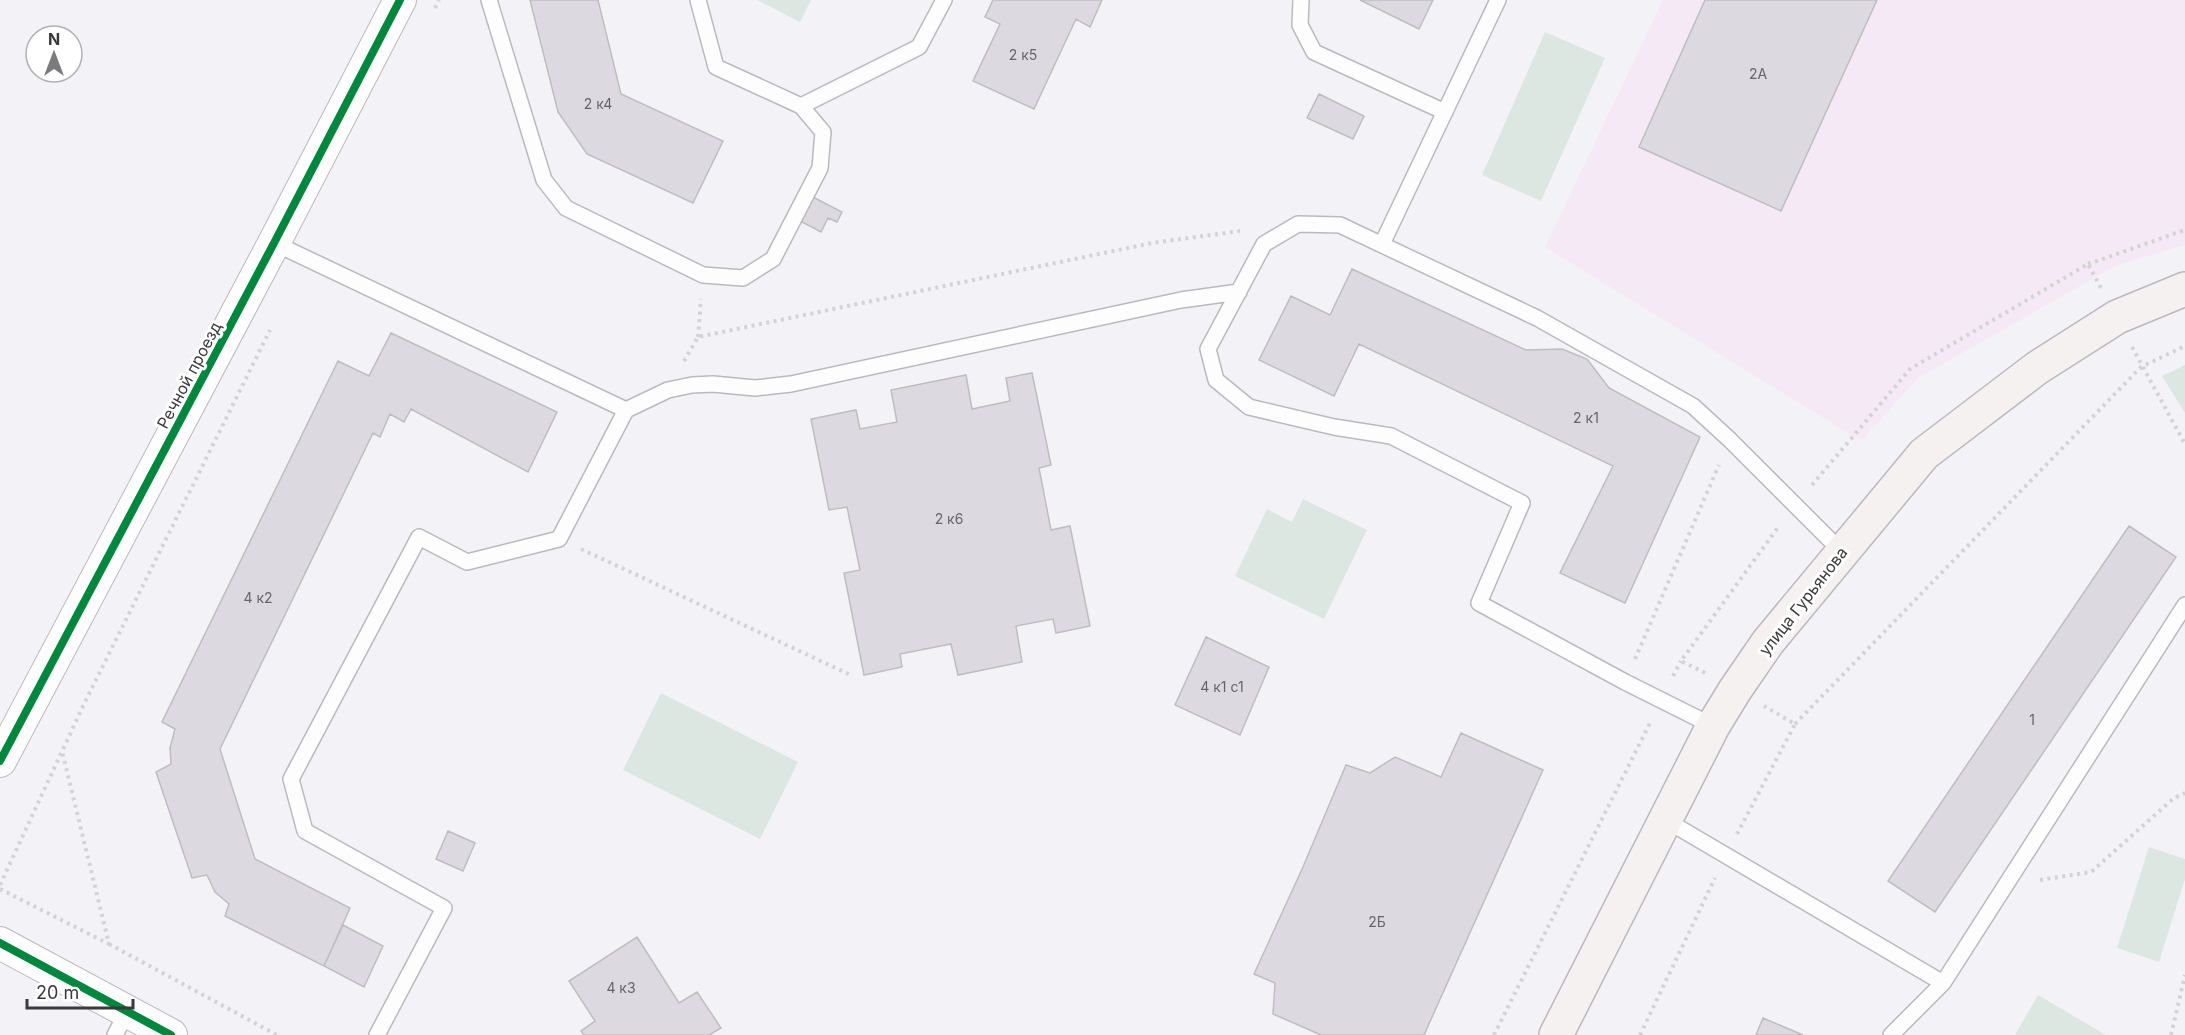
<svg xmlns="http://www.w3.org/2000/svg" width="2185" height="1035" viewBox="0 0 2185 1035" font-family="Inter,sans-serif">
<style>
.commercial{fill:#f4e9f4}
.green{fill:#dce7e2}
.building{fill:#dcd9e0;stroke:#bebec1;stroke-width:1.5}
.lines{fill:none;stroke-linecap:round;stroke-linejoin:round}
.lane-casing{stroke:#bab9bd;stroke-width:18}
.street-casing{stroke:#bab9bd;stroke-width:34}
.secondary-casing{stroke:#bab9bd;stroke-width:36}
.path{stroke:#d3d3d4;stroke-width:4;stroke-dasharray:3 4.5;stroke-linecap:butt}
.lane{stroke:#fdfdfe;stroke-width:15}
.street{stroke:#fdfdfe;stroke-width:32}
.secondary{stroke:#f6f1f1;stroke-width:33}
.cycleway-casing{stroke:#fff;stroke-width:11}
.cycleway{stroke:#00873e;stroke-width:8}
.labels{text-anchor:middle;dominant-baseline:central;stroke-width:6;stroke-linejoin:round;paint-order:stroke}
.number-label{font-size:14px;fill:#666468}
.street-label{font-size:16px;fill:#3a393c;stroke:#fff}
</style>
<rect width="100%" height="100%" fill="#f3f3f7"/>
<!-- commercial -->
<path class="commercial" d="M1663,0H2185V245L2117,265L1918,378L1861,441L1545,247Z"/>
<!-- green -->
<path class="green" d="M757,0H811L800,22Z
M1545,32L1605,58L1541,201L1482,175Z
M2185,365V413L2162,376Z
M1303,499L1367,530L1324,619L1235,576L1267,509L1292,522Z
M661,693L798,762L760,839L623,770Z
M2149,847L2185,859V879L2159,962L2117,948Z
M2038,995L2106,1035H2015Z"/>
<!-- building -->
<path class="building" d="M530,0H598L621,94L723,141L693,203L587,154L558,112Z
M993,0H1102L1090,27L1076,19L1034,109L973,81L1000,24L985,17Z
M1360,0H1433L1419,29Z
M1705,0H1877L1781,211L1639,147Z
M1319,94L1364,116L1353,139L1307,118Z
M811,196L842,212L837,222L828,218L821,232L800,221Z
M1352,269L1526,350L1562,349L1587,359L1609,388L1700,437L1625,603L1560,573L1613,466L1359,344L1334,396L1259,360L1291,296L1330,315Z
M391,333L557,412L528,472L411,409L404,422L390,414L380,437L373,433L220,749L255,859L350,908L324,966L225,916L229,904L215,892L207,875L192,878L156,772L171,764L170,748L175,729L162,722L338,361L369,376Z
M1032,373L1051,465L1039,468L1051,530L1070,526L1090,626L1056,633L1053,619L1016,626L1022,662L958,675L951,644L900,654L902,667L864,675L844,573L860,570L847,507L829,510L811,419L856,410L860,429L897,422L891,390L966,375L972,409L1010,401L1006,378Z
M2129,526L2176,557L1935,912L1888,881Z
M1206,637L1269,667L1240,735L1175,705Z
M1461,733L1543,770L1424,1035H1321L1273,1014L1275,983L1254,974L1303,867L1346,765L1370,773L1395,757L1441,777Z
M448,831L475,843L463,871L436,859Z
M343,925L383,946L364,987L324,966Z
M637,937L679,1003L697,992L721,1028L709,1035H584L581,1031L595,1021L569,981Z
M1763,1018L1803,1035H1756Z"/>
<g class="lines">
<defs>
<path id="lane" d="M489,0L544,180L566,208L703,275L743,278L773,259L820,168L823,132L801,106L716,67L698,0
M1301,0L1300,25L1314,52L1445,112
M801,106L919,47L944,0
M274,243L626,410L559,539L467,562L419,537L291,779L305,831L444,908L377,1035
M1382,244L1498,0
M626,410L668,390L692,385L713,384L755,388L791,384L1181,300L1239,292
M1713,726L1625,682L1479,603L1522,503L1391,436L1334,427L1249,407L1216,380L1208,349L1264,244L1298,224L1340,225L1537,318L1693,406L1730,440L1841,551
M1664,819L1943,983L2185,605
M115,1035L127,1012
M1891,1035L1943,983"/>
<path id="street" d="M0,761L274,243L400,0
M0,943L171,1035"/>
<path id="secondary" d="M1556,1035L1713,726L1735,690L1768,642L1924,454L2037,368L2117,317L2185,289"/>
</defs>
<!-- lane casing -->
<use href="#lane" class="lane-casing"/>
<!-- street casing -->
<use href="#street" class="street-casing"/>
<!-- secondary casing -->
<use href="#secondary" class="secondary-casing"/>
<!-- path -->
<path class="path" d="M435,8L439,0
M2088,264L2185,230
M698,337L701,299
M2132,347L2185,444
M684,361L698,337L1152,243L1240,231
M1812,485L1910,369L2088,264L2101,288
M581,549L853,676
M1635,659L1719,465
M1705,673L1681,661L1779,526
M1673,676L1681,661
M1795,724L2141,367L2185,346
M1737,834L1795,724L1764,706
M2040,880L2091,872L2174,798L2185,793
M0,885L83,706L270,330
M0,889L109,944L62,751
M109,944L277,1035
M1494,1035L1650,723
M1640,1035L1715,878
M2171,1035L2185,975"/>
<!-- lane -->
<use href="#lane" class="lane"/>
<!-- street -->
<use href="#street" class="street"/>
<!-- secondary -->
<use href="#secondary" class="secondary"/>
<defs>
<path id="cycleway" d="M0,761L274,243L400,0
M0,943L171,1035"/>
</defs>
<!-- cycleway casing -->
<use href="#cycleway" class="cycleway-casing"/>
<!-- cycleway -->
<use href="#cycleway" class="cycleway"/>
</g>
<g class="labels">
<!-- number labels -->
<g class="number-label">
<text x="1023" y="54">2 к5</text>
<text x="1758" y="73">2А</text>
<text x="598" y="103">2 к4</text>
<text x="1586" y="417">2 к1</text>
<text x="949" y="518">2 к6</text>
<text x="258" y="597">4 к2</text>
<text x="1222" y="686">4 к1 с1</text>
<text x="2032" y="719">1</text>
<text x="1377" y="921">2Б</text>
<text x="621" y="987">4 к3</text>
</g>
<!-- street labels -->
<g class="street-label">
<text transform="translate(189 375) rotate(-62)">Речной проезд</text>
<text transform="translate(1803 601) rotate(-52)">улица Гурьянова</text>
</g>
</g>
<!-- north arrow -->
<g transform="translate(54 54)"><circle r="28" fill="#ffffff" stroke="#b0b0b1" stroke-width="1.5"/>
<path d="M0-4.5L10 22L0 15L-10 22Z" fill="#7b7a7d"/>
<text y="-9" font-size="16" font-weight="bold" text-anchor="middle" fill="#3a393c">N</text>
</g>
<!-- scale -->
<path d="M27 999v9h106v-9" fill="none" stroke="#3a393c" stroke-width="3"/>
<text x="36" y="999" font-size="18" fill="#3a393c" stroke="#ffffff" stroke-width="4.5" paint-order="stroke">20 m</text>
</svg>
